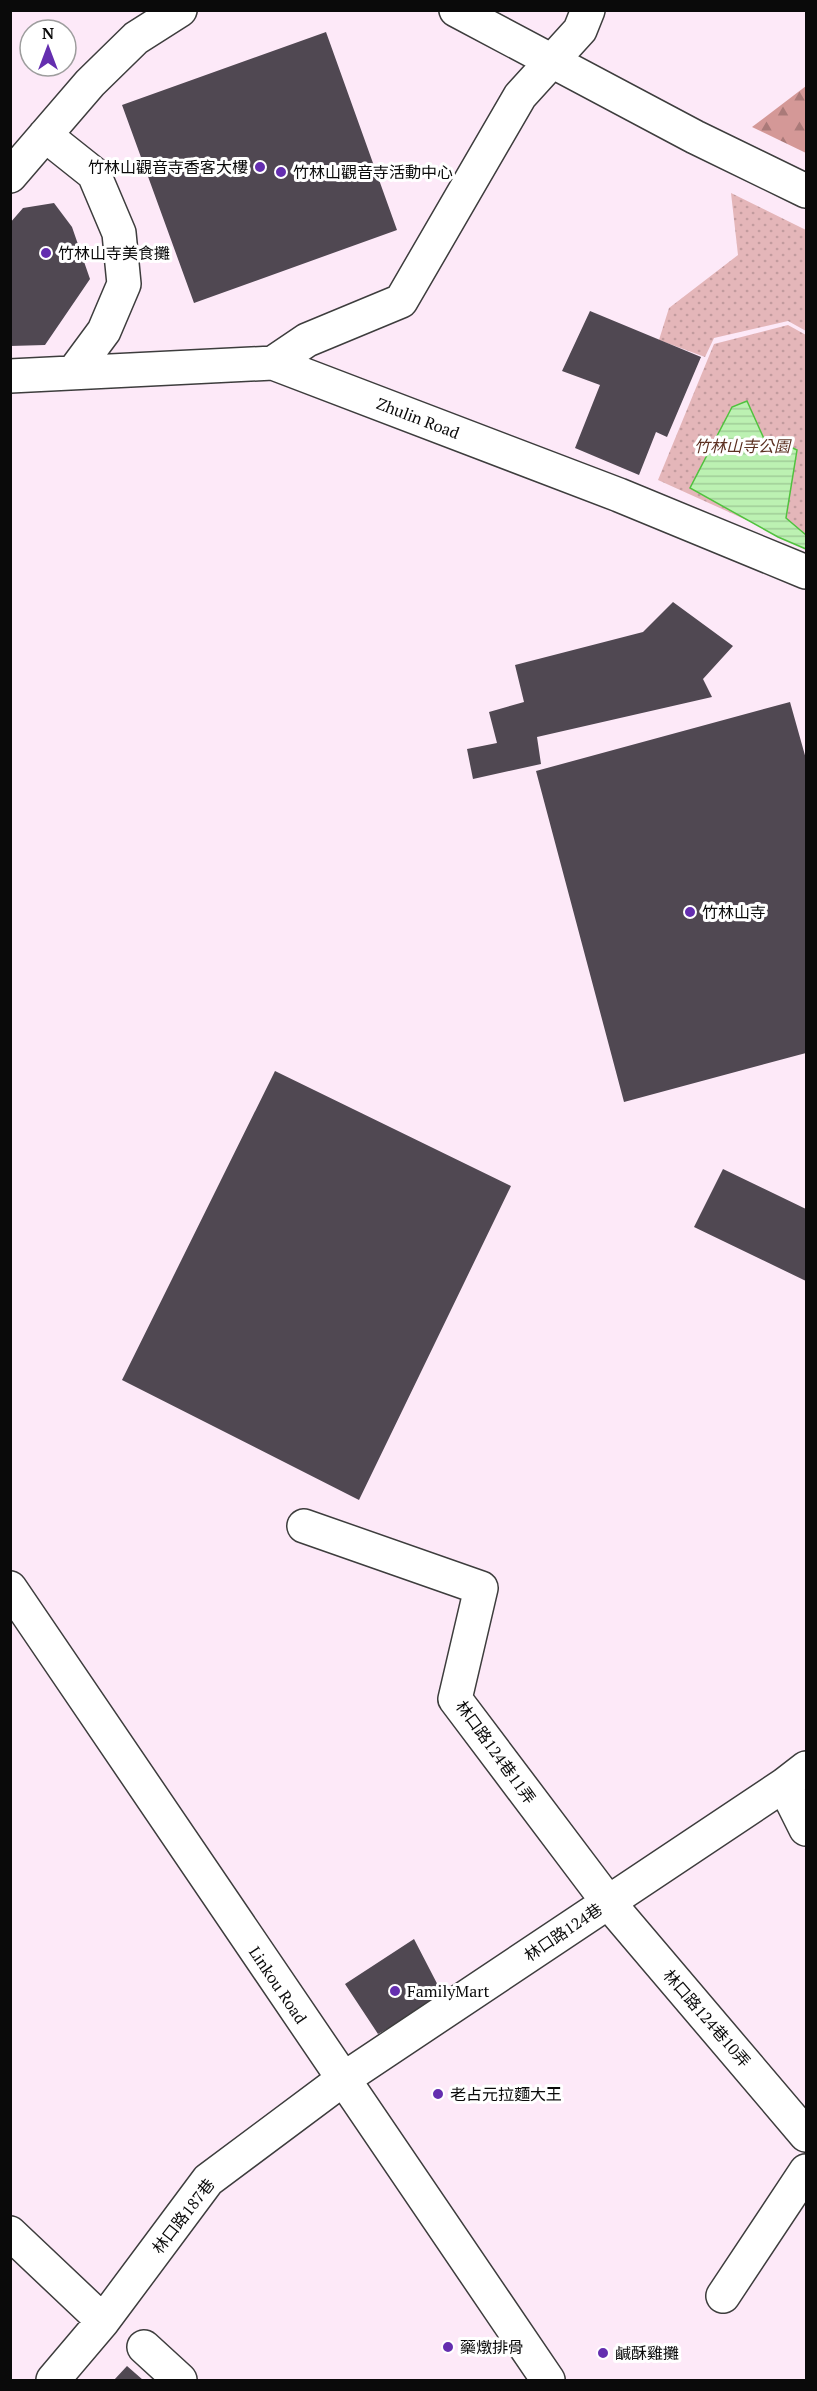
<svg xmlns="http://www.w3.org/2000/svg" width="817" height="2391" viewBox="0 0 817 2391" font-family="'PT Serif','Noto Sans TC',serif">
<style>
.forest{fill:url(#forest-firs)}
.park{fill:url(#park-dots)}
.water{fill:url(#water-rules);stroke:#50c23e;stroke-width:1.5}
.building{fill:#504852}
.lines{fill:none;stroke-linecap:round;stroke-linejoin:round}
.minor-casing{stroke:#3d3d3d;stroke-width:36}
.minor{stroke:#fff;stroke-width:33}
.poi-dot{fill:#642eaf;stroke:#fff;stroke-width:2}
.labels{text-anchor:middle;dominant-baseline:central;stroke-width:6;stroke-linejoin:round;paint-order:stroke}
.poi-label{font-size:16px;fill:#0a0a0a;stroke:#fff;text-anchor:start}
.street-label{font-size:16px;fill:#0a0a0a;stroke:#fff}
.park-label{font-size:16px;font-style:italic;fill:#5c3021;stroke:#fff}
</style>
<defs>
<pattern id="forest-firs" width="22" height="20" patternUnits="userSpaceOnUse" patternTransform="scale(1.5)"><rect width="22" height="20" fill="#d49897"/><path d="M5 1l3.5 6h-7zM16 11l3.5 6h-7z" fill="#aa7a79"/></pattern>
<pattern id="park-dots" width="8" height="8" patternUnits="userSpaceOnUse" patternTransform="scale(1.5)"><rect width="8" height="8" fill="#e4b6b9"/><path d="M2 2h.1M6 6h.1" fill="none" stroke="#c29b9e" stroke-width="1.8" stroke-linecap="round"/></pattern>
<pattern id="water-rules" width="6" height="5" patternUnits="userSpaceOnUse" patternTransform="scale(1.5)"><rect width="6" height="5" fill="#bcf1b2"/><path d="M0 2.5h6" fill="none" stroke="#a0cd98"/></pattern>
</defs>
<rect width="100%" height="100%" fill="#fde9f8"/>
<!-- forest -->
<path class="forest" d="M806,86V153L752,127Z"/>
<!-- park -->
<path class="park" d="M731,193L806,230V331L788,321L714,338L705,357L659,340L669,308L738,255Z
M788,325L806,335V547L658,480L714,344Z"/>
<!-- water -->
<path class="water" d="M747,401L765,441L780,442L797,450L786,518L806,535V549L778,537L690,488L732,407Z"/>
<!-- building -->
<path class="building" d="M326,32L397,230L194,303L122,105Z
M54,203L72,227L90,279L45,345L10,346V223L23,208Z
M590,311L701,357L667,437L656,432L639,475L575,448L600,385L562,371Z
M673,602L733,646L703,679L712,697L537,737L541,764L473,779L467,749L497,743L489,712L524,702L515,665L643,632Z
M790,702L806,759V1053L624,1102L536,771Z
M275,1071L511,1186L359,1500L122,1380Z
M723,1169L806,1209V1281L694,1227Z
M414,1939L444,1997L378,2034L345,1984Z
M127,2366L143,2380H114Z"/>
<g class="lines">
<defs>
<path id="minor" d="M456,10L695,137L806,191
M45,135L94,174L119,233L124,284L104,331L73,373
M10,176L90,83L136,38L180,10
M273,363L307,340L401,301L520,96L580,30L588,10
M10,376L273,363L619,495L806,572
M304,1526L481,1588L455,1699L608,1902L806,2135
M10,1588L548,2380
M784,1785L806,1829
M10,2233L103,2321
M723,2296L806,2171
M144,2347L180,2380
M53,2380L103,2321L208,2180L342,2080L784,1785L806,1768"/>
</defs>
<!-- minor casing -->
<use href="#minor" class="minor-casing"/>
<!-- minor -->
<use href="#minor" class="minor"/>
</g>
<!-- markers -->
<g class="poi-dot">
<circle cx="260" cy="167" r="6"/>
<circle cx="281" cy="172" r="6"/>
<circle cx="46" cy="253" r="6"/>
<circle cx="690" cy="912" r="6"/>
<circle cx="395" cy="1991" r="6"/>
<circle cx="438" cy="2094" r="6"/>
<circle cx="448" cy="2347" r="6"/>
<circle cx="603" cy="2353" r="6"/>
</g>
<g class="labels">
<!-- poi labels -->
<g class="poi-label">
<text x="248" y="167" text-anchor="end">竹林山觀音寺香客大樓</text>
<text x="293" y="172">竹林山觀音寺活動中心</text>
<text x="58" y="253">竹林山寺美食攤</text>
<text x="702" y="912">竹林山寺</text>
<text x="407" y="1991">FamilyMart</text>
<text x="450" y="2094">老占元拉麵大王</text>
<text x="460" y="2347">藥燉排骨</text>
<text x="615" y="2353">鹹酥雞攤</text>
</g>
<!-- street labels -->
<g class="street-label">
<text transform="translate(418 418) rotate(21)">Zhulin Road</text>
<text transform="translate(496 1752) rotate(54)">林口路124巷11弄</text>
<text transform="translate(563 1932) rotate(-34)">林口路124巷</text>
<text transform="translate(278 1985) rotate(56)">Linkou Road</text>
<text transform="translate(707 2018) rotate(49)">林口路124巷10弄</text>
<text transform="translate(183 2216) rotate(-52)">林口路187巷</text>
</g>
<!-- park labels -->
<g class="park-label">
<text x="742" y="446">竹林山寺公園</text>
</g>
</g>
<!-- border -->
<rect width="817" height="2391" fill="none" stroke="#0a0a0a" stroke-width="24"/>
<!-- north arrow -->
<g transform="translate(48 48)"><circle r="28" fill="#ffffff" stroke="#9d9d9d" stroke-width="1.5"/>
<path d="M0-4.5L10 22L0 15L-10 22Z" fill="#642eaf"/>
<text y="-9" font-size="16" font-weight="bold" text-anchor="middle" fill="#0a0a0a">N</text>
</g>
</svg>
